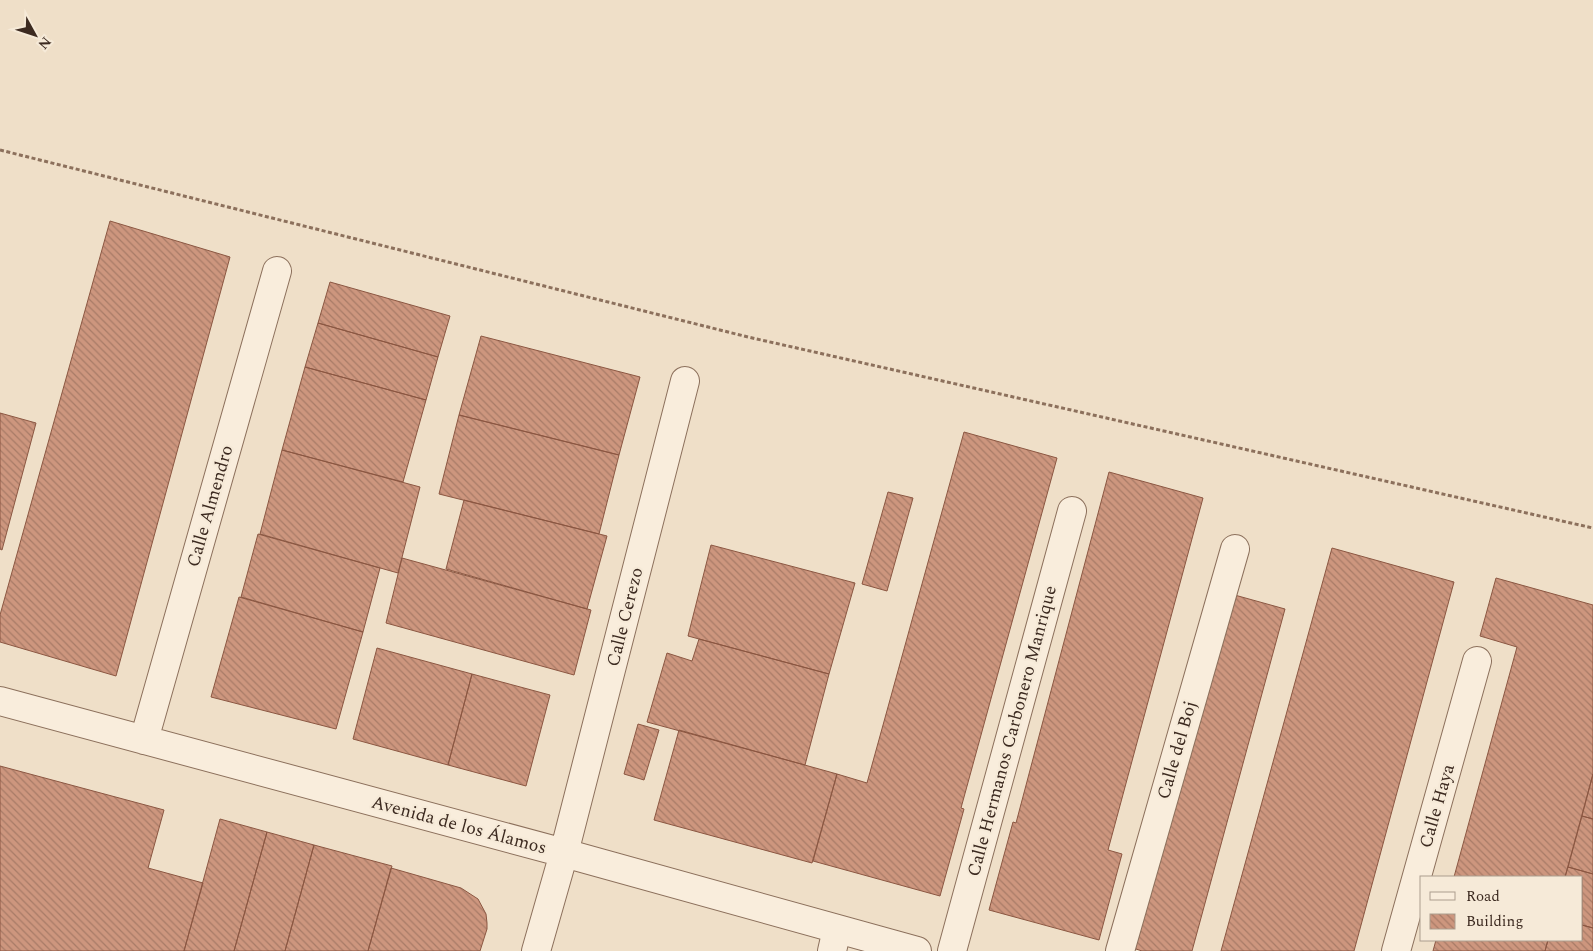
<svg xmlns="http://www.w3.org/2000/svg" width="1593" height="951" viewBox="0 0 1593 951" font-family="Spectral,serif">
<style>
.building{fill:url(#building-back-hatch);stroke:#8b5742}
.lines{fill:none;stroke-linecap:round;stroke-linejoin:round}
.minor-casing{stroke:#8c705c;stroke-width:30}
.path{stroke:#8c705c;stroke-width:3;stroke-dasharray:4 2.5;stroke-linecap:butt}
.minor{stroke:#f9eddc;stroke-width:28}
.labels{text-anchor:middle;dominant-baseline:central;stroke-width:4.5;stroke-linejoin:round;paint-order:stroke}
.street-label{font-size:18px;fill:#3c2a20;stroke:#f6ead8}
</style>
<defs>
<pattern id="building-back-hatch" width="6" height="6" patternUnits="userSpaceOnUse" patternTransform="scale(1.25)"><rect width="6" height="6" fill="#cd967e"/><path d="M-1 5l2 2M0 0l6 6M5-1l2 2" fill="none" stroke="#a87b67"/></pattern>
</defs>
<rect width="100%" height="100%" fill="#efdfc8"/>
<!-- building -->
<path class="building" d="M110,221L230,257L116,676L0,642V615Z
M330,282L450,316L438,357L318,323Z
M318,323L438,357L426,400L305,367Z
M481,336L640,377L619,455L459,415Z
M305,367L426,400L403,482L282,450Z
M0,413L36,423L2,550L0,549Z
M459,415L619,455L599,534L439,494Z
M964,432L1057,458L961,808L964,809L940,896L813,861L837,774L867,783Z
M282,450L420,487L398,573L260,534Z
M1109,472L1203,498L1108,850L1122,854L1099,940L989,910L1013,822L1016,823Z
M888,492L913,498L887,591L862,584Z
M464,500L607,536L587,609L446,569Z
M258,534L380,568L363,632L241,597Z
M711,545L855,583L829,674L688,636Z
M1332,548L1454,582L1354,951H1221Z
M402,558L591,610L574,675L386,623Z
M1496,578L1593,605V774L1565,877H1454L1517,647L1480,636Z
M1231,594L1285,609L1192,951H1142L1133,948Z
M239,597L363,632L336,729L211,697Z
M699,639L829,674L805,765L647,722L667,653L692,661Z
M377,648L472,674L448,765L353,739Z
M472,674L550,695L526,786L448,765Z
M638,724L659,730L644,780L624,774Z
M679,730L837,774L812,863L654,820Z
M0,766L164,810L148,868L203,883L184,951H0Z
M1593,774V819L1582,816Z
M1582,816L1593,819V874L1568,867Z
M220,819L267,832L234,951H184Z
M267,832L314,845L285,951H234Z
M314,845L392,866L368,951H285Z
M1568,867L1593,874V928L1582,925V877H1565Z
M391,868L461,888L478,899L486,914L487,923V929L480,951H368Z
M1582,925L1593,928V951H1545L1548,940H1582Z
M1436,940H1548L1545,951H1433Z"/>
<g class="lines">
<defs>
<path id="minor" d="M0,701L564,853L917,951
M144,740L277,271
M536,951L564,853L685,381
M832,951L837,929
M952,951L1072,511
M1120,951L1235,549
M1396,951L1477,661"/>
</defs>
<!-- minor casing -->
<use href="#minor" class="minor-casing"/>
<!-- path -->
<path class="path" d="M0,150L748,337L1593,528"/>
<!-- minor -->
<use href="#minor" class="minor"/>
</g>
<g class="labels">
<!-- street labels -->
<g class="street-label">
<text transform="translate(210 506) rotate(-74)">Calle Almendro</text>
<text transform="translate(625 617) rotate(-76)">Calle Cerezo</text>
<text transform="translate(1012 731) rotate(-75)">Calle Hermanos Carbonero Manrique</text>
<text transform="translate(1177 750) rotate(-74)">Calle del Boj</text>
<text transform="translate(1437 806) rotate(-74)">Calle Haya</text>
<text transform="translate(459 825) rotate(15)">Avenida de los Álamos</text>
</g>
</g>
<!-- legend -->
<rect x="1420" y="876" width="162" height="65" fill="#f6ead8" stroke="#ac9d8e"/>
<rect x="1430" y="892" width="25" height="8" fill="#f9eddc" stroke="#ac9d8e"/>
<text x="1466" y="901" font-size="15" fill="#3c2a20">Road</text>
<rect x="1430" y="914" width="25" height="15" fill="url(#building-back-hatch)" stroke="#ac9d8e"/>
<text x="1466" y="926" font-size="15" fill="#3c2a20">Building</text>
<!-- north arrow -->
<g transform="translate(35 35) rotate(130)" stroke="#f6ead8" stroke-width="4" paint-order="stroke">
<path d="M0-4L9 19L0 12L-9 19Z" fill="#3c2a20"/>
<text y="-8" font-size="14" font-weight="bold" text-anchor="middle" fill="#3c2a20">N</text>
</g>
</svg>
